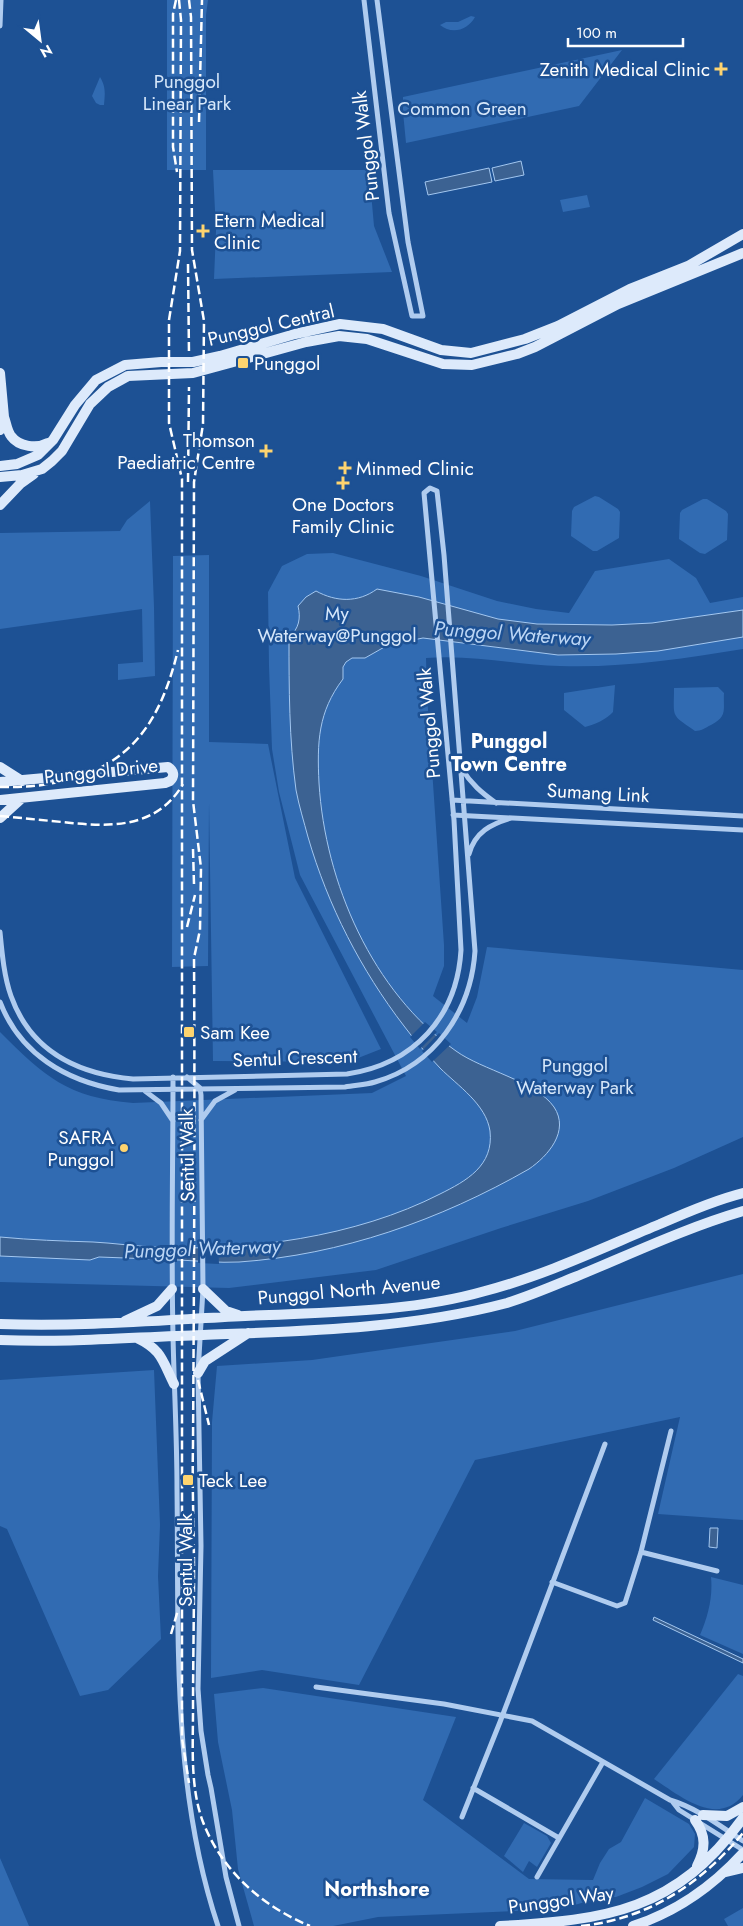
<svg xmlns="http://www.w3.org/2000/svg" width="743" height="1926" viewBox="0 0 743 1926" font-family="Jost,sans-serif">
<style>
.green{fill:#316bb2}
.water{fill:#3c6292;stroke:#a3c7f0}
.pier{fill:#1d5194}
.lines{fill:none;stroke-linecap:round;stroke-linejoin:round}
.street{stroke:#b0ccef;stroke-width:5}
.secondary{stroke:#ddeafb;stroke-width:10}
.rail{stroke:#fff;stroke-width:2.5;stroke-dasharray:9 4;stroke-linecap:butt}
.poi-dot{fill:#fed46f;stroke:#1d5194;stroke-width:2}
.labels{text-anchor:middle;dominant-baseline:central;stroke-width:5;stroke-linejoin:round;paint-order:stroke}
.poi-label{font-size:19px;fill:#fff;stroke:#1d5194;text-anchor:start}
.park-label{font-size:19px;fill:#d6e7fa;stroke:#1d5194}
.street-label{font-size:19px;fill:#fff;stroke:#1d5194}
.water-label{font-size:20px;font-style:italic;fill:#bcd6f5;stroke:#1d5194}
.neighbourhood-label{font-size:20px;font-weight:bold;fill:#fff;stroke:#1d5194}
</style>
<rect width="100%" height="100%" fill="#1d5194"/>
<!-- green -->
<path class="green" d="M167,0H208L206,15V170H167Z
M471,16L475,17C468,30 452,35 440,25L446,22H458Z
M622,50L579,106L406,143L403,112V97Z
M100,77C106,87 105,93 104,105H100L96,103L92,96Z
M213,170H369L374,226L392,272L214,279L216,231Z
M587,195L590,207L563,212L560,200Z
M595,496L599,497L618,509L620,512L619,538L597,551H593L571,536L572,511L574,507Z
M703,499H707L726,511L728,514L727,540L705,554L700,553L679,539L680,513L682,510Z
M150,501L154,607L155,676L118,680V664L143,662L142,609L0,629V533L120,531L127,520Z
M333,553L421,576L497,601L536,609L569,613L595,571L669,559L696,578L710,603L743,597V649C682,659 622,668 560,666C516,665 470,654 426,658L427,695L444,945V966L433,996L467,1023L477,997L487,947L743,970V1137L674,1168L588,1201L501,1228L376,1270L229,1288L0,1282V1032C44,1076 68,1098 133,1103L372,1093L406,1076L300,875L279,792L272,749L269,666L268,592L282,566L307,554Z
M209,555V758V742L268,744L295,878L381,1049L348,1062L213,1061L209,802L208,966L172,967L173,556Z
M615,685L613,712C607,719 594,725 585,727L564,710V693Z
M718,687L724,693C723,710 728,716 711,725C705,728 701,731 695,731C670,714 674,718 674,688Z
M743,1274V1520L658,1514L680,1417L475,1460L359,1685L262,1670L211,1678L212,1422L217,1366L312,1360L515,1331Z
M154,1370L160,1525L158,1576L161,1639L108,1690L80,1696L7,1529L0,1526V1380Z
M711,1577L743,1585V1654L700,1635C708,1616 713,1597 711,1577Z
M738,1674L743,1676V1795C717,1828 679,1795 654,1779Z
M263,1688L456,1717L423,1800L529,1879L593,1880L600,1863L609,1849L621,1842L645,1798L689,1824L695,1834L694,1847L668,1874L642,1887L616,1897H602L561,1909L378,1917L333,1926H254L238,1869L232,1810L218,1742L214,1694Z
M524,1823L547,1836L551,1843L537,1867L529,1861L523,1872L504,1856Z
M0,1858L29,1926H0Z
M743,1908V1926H728L724,1919Z"/>
<!-- water -->
<path class="water" d="M521,161L524,175L495,181L492,168Z
M489,168L492,182L428,195L425,182Z
M377,589L419,597L498,619L537,624L612,625L652,623L743,610V637L658,651L616,654L558,655L423,638L388,645L365,658H352L346,662L343,667V679C318,712 317,742 319,783C325,882 372,992 456,1051C482,1070 536,1081 554,1107C570,1131 548,1156 529,1169C440,1220 341,1255 239,1262C219,1263 199,1261 179,1260C152,1259 126,1258 99,1257L90,1260L0,1256V1237C31,1240 62,1241 93,1242C113,1243 133,1246 153,1247C247,1252 356,1237 440,1194C466,1181 494,1166 490,1131C486,1104 458,1086 440,1068C428,1055 415,1041 404,1026C361,970 328,906 308,837C304,822 299,806 296,790C289,739 289,688 289,637C299,629 301,618 298,606L306,597L316,591C336,602 358,603 377,589Z
M710,1528H718L717,1548L709,1547Z
M654,1617L743,1659V1663L653,1620Z"/>
<!-- pier -->
<path class="pier" d="M425,1022L437,1032L420,1049L410,1037Z
M439,1033L451,1044L432,1062L422,1051Z
M198,1244H218L219,1264L198,1263Z
M160,1245H177V1262H160Z"/>
<g class="lines">
<!-- street -->
<path class="street" d="M364,0L389,213L412,316H423L408,242L377,0
M0,26L1,0
M462,769C471,784 482,793 496,803
M452,800L743,816
M453,815L743,830
M469,854C475,832 491,824 511,818
M0,932C2,953 4,976 11,996C31,1052 78,1074 133,1079L347,1074C414,1064 457,1017 461,950L454,820L424,493L430,488L437,491L444,555L475,951C471,1011 435,1065 375,1082C365,1085 355,1085 345,1087L119,1090C66,1081 20,1054 0,1002
M173,1077C173,1163 171,1249 173,1335C174,1386 177,1437 177,1489C179,1634 171,1786 218,1926
M187,1077L200,1088L201,1095L203,1289L198,1373L201,1546L198,1689L201,1731L208,1775L211,1788L226,1877L239,1926
M145,1091L161,1103L173,1121
M201,1120L215,1101L235,1090
M641,1552L717,1571
M552,1582L617,1606L625,1603L641,1552L671,1431
M316,1687L444,1704L532,1721L670,1800C697,1808 720,1826 743,1841
M473,1788L559,1838
M672,1801L679,1810L743,1850
M462,1817L500,1722L605,1444
M537,1877L603,1762"/>
<!-- secondary -->
<path class="secondary" d="M0,373L4,417L0,430
M4,417C6,422 7,431 11,436C19,447 37,449 48,443
M0,466L17,464L38,455L53,440L75,405L96,380L125,365L161,362H193L220,356L295,334L340,324L383,329L441,350L471,353L525,339L558,326L630,289L688,266L743,234
M0,477L22,475L42,469L52,461L62,451L90,404L108,387L128,376L193,373L306,342L339,336L367,339L443,364L472,365L517,354L535,347L618,304L743,253
M0,505L20,484L34,474
M0,767L22,781
M0,782L168,767C174,771 175,776 170,781L165,783L0,800
M0,818L22,798
M203,1289L226,1311L238,1315
M125,1321L157,1306L172,1289
M0,1324C82,1327 163,1320 245,1316C325,1312 408,1313 485,1291C546,1275 602,1248 660,1224C687,1212 715,1200 743,1193
M137,1338C162,1350 162,1360 174,1384
M0,1340C68,1343 135,1337 203,1335C305,1331 408,1329 507,1303C530,1296 553,1286 575,1277C631,1254 685,1228 743,1211
M198,1373L205,1361L248,1333
M703,1815L727,1816L743,1807
M695,1820C706,1835 706,1849 697,1866
M725,1872L743,1868
M500,1926C607,1920 676,1911 743,1818
M633,1926C676,1912 712,1887 743,1853"/>
<!-- rail -->
<path class="rail" d="M176,0L173,14V147L177,172
M179,0L181,20L180,251L169,320V423L182,479V1738L189,1783
M189,0L191,17L192,250L204,321L203,424L194,482L193,801L201,868L200,930L194,958C195,1121 194,1283 193,1445C192,1487 194,1530 194,1572C194,1618 193,1665 193,1711C193,1746 190,1788 203,1822C222,1871 262,1906 310,1926
M199,122L202,0
M188,264L189,355
M188,482L189,387
M0,787C14,787 28,787 42,785C126,773 159,728 178,650
M0,816C21,818 41,820 62,822C108,827 156,830 183,784
M193,849L194,884
M187,927L195,895
M198,1380L209,1425
M171,1634L178,1610
M581,1926C648,1919 701,1884 743,1833"/>
</g>
<!-- markers -->
<g class="poi-dot">
<path d="M718.5 61.5h5v5h5v5h-5v5h-5v-5h-5v-5h5z"/>
<path d="M200.5 223.5h5v5h5v5h-5v5h-5v-5h-5v-5h5z"/>
<rect x="237" y="357" width="12" height="12" rx="2.5"/>
<path d="M263.5 443.5h5v5h5v5h-5v5h-5v-5h-5v-5h5z"/>
<path d="M342.5 460.5h5v5h5v5h-5v5h-5v-5h-5v-5h5z"/>
<path d="M340.5 475.5h5v5h5v5h-5v5h-5v-5h-5v-5h5z"/>
<rect x="183" y="1026" width="12" height="12" rx="2.5"/>
<circle cx="124" cy="1148" r="5"/>
<rect x="182" y="1474" width="12" height="12" rx="2.5"/>
</g>
<g class="labels">
<!-- poi labels -->
<g class="poi-label">
<text x="710" y="69" text-anchor="end">Zenith Medical Clinic</text>
<text x="214" y="220">Etern Medical<tspan x="214" dy="22">Clinic</tspan></text>
<text x="254" y="363">Punggol</text>
<text x="255" y="440" text-anchor="end">Thomson<tspan x="255" dy="22">Paediatric Centre</tspan></text>
<text x="356" y="468">Minmed Clinic</text>
<text x="343" y="504" text-anchor="middle">One Doctors<tspan x="343" dy="22">Family Clinic</tspan></text>
<text x="200" y="1032">Sam Kee</text>
<text x="114" y="1137" text-anchor="end">SAFRA<tspan x="114" dy="22">Punggol</tspan></text>
<text x="199" y="1480">Teck Lee</text>
</g>
<!-- park labels -->
<g class="park-label">
<text x="187" y="81">Punggol<tspan x="187" dy="22">Linear Park</tspan></text>
<text x="462" y="108">Common Green</text>
<text x="337" y="613">My<tspan x="337" dy="22">Waterway@Punggol</tspan></text>
<text x="575" y="1065">Punggol<tspan x="575" dy="22">Waterway Park</tspan></text>
</g>
<!-- street labels -->
<g class="street-label">
<text transform="translate(366 146) rotate(-97)">Punggol Walk</text>
<text transform="translate(271 325) rotate(-13)">Punggol Central</text>
<text transform="translate(429 723) rotate(-95)">Punggol Walk</text>
<text transform="translate(101 771) rotate(-6)">Punggol Drive</text>
<text transform="translate(598 793) rotate(3)">Sumang Link</text>
<text transform="translate(295 1058) rotate(-2)">Sentul Crescent</text>
<text transform="translate(187 1155) rotate(-91)">Sentul Walk</text>
<text transform="translate(349 1290) rotate(-5)">Punggol North Avenue</text>
<text transform="translate(185 1560) rotate(-90)">Sentul Walk</text>
<text transform="translate(561 1900) rotate(-8)">Punggol Way</text>
</g>
<!-- water labels -->
<g class="water-label">
<text transform="translate(512 634) rotate(4)">Punggol Waterway</text>
<text transform="translate(202 1249) rotate(-2)">Punggol Waterway</text>
</g>
<!-- neighbourhood labels -->
<g class="neighbourhood-label">
<text x="509" y="741">Punggol<tspan x="509" dy="23">Town Centre</tspan></text>
<text x="377" y="1889">Northshore</text>
</g>
</g>
<!-- north arrow -->
<g transform="translate(40 40) rotate(151)" stroke="#1d5194" stroke-width="4" paint-order="stroke">
<path d="M0-4L9 19L0 12L-9 19Z" fill="#ffffff"/>
<text y="-8" font-size="14" font-weight="bold" text-anchor="middle" fill="#ffffff">N</text>
</g>
<!-- scale -->
<path d="M568 38v8h115v-8" fill="none" stroke="#ffffff" stroke-width="2.5"/>
<text x="576" y="38" font-size="15" fill="#ffffff" stroke="#1d5194" stroke-width="4" paint-order="stroke">100 m</text>
</svg>
